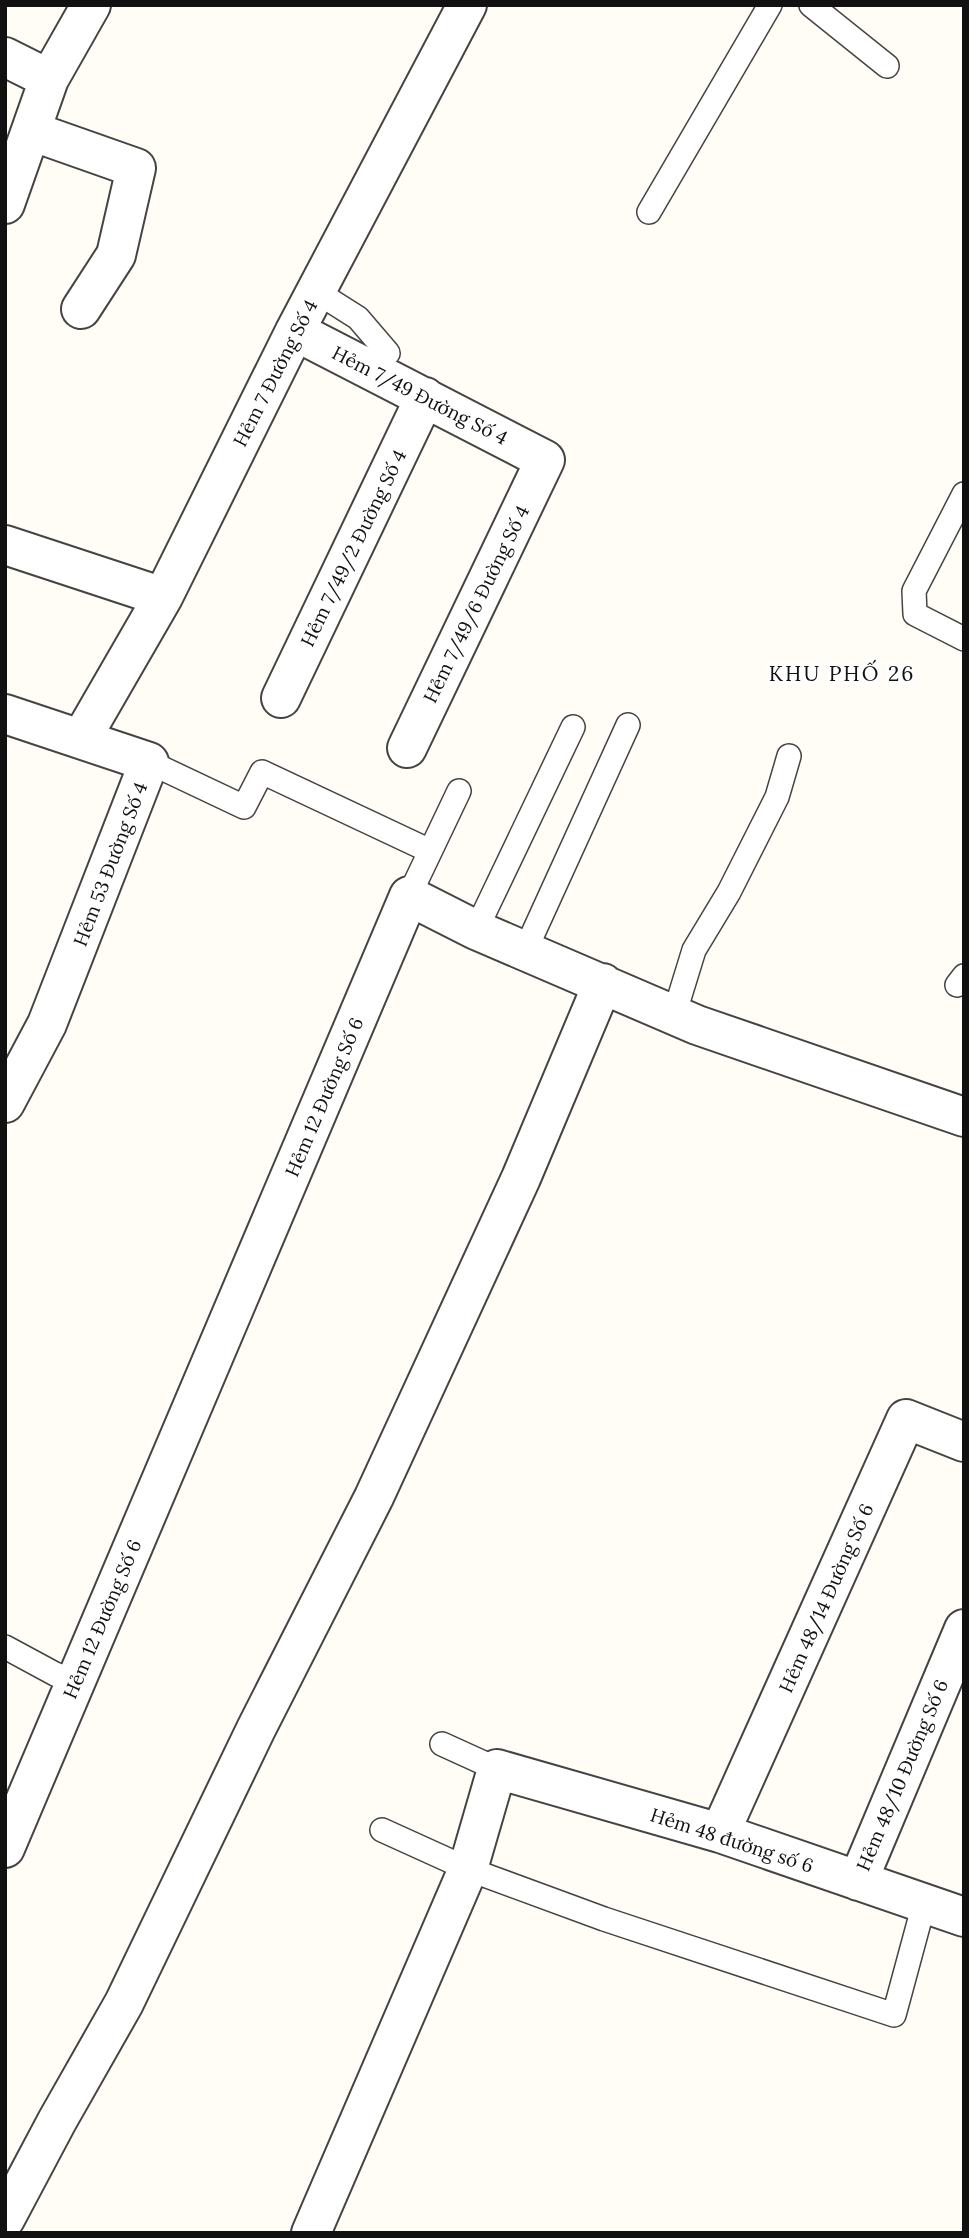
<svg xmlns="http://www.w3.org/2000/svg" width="969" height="2238" viewBox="0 0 969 2238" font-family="Lora,serif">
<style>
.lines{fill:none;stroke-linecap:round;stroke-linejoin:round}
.service-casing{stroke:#444;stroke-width:26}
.minor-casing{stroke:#444;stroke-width:42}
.service{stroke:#fff;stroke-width:23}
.minor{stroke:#fff;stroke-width:38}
.labels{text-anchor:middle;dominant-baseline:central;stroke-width:7;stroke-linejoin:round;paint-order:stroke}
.street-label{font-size:19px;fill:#111;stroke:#fff}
.neighbourhood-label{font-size:21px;letter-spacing:2px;fill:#111;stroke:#fff}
</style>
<rect width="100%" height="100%" fill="#fffdf5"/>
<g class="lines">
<defs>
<path id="service" d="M811,5L887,66
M649,212L770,5
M317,292L358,318L388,353
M964,494L914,591L915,614L964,639
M149,762L244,807L262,772L430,851
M409,896L459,791
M476,930L573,727
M525,951L628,725
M957,985L964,976
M674,1015L694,950L729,892L777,797L789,756
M5,1647L55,1674L75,1682
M442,1744L497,1769
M382,1830L468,1869L604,1919L894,2015L924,1904"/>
<path id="minor" d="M5,57L49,79
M31,131L136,168L116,255L81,309
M5,204L49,79L91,5
M295,331L545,460L407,748
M5,545L163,597
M281,698L425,397
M5,714L149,762L47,1024L5,1103
M81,739L163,597L295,331L467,5
M720,1833L906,1419L964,1442
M5,1848L409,896L476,930L697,1025L964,1117
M858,1881L964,1629
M5,2219L57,2121L124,2003L256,1729L374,1497L521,1178L603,983
M311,2233L468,1869L497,1769L720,1833L964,1917"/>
</defs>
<!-- service casing -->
<use href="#service" class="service-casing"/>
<!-- minor casing -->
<use href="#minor" class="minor-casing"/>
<!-- service -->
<use href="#service" class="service"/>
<!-- minor -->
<use href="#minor" class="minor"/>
</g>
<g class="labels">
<!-- street labels -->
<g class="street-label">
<text transform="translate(275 373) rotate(-63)">Hẻm 7 Đường Số 4</text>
<text transform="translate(420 395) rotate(27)">Hẻm 7/49 Đường Số 4</text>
<text transform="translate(353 548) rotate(-64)">Hẻm 7/49/2 Đường Số 4</text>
<text transform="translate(476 604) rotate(-64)">Hẻm 7/49/6 Đường Số 4</text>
<text transform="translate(110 864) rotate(-69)">Hẻm 53 Đường Số 4</text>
<text transform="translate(324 1097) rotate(-67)">Hẻm 12 Đường Số 6</text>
<text transform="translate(826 1598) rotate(-66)">Hẻm 48/14 Đường Số 6</text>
<text transform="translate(102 1619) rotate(-67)">Hẻm 12 Đường Số 6</text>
<text transform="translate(902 1775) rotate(-67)">Hẻm 48/10 Đường Số 6</text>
<text transform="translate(732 1840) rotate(18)">Hẻm 48 đường số 6</text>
</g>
<!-- neighbourhood labels -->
<g class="neighbourhood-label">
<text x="842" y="673">KHU PHỐ 26</text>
</g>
</g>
<!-- border -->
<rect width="969" height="2238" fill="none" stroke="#111111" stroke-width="14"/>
</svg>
